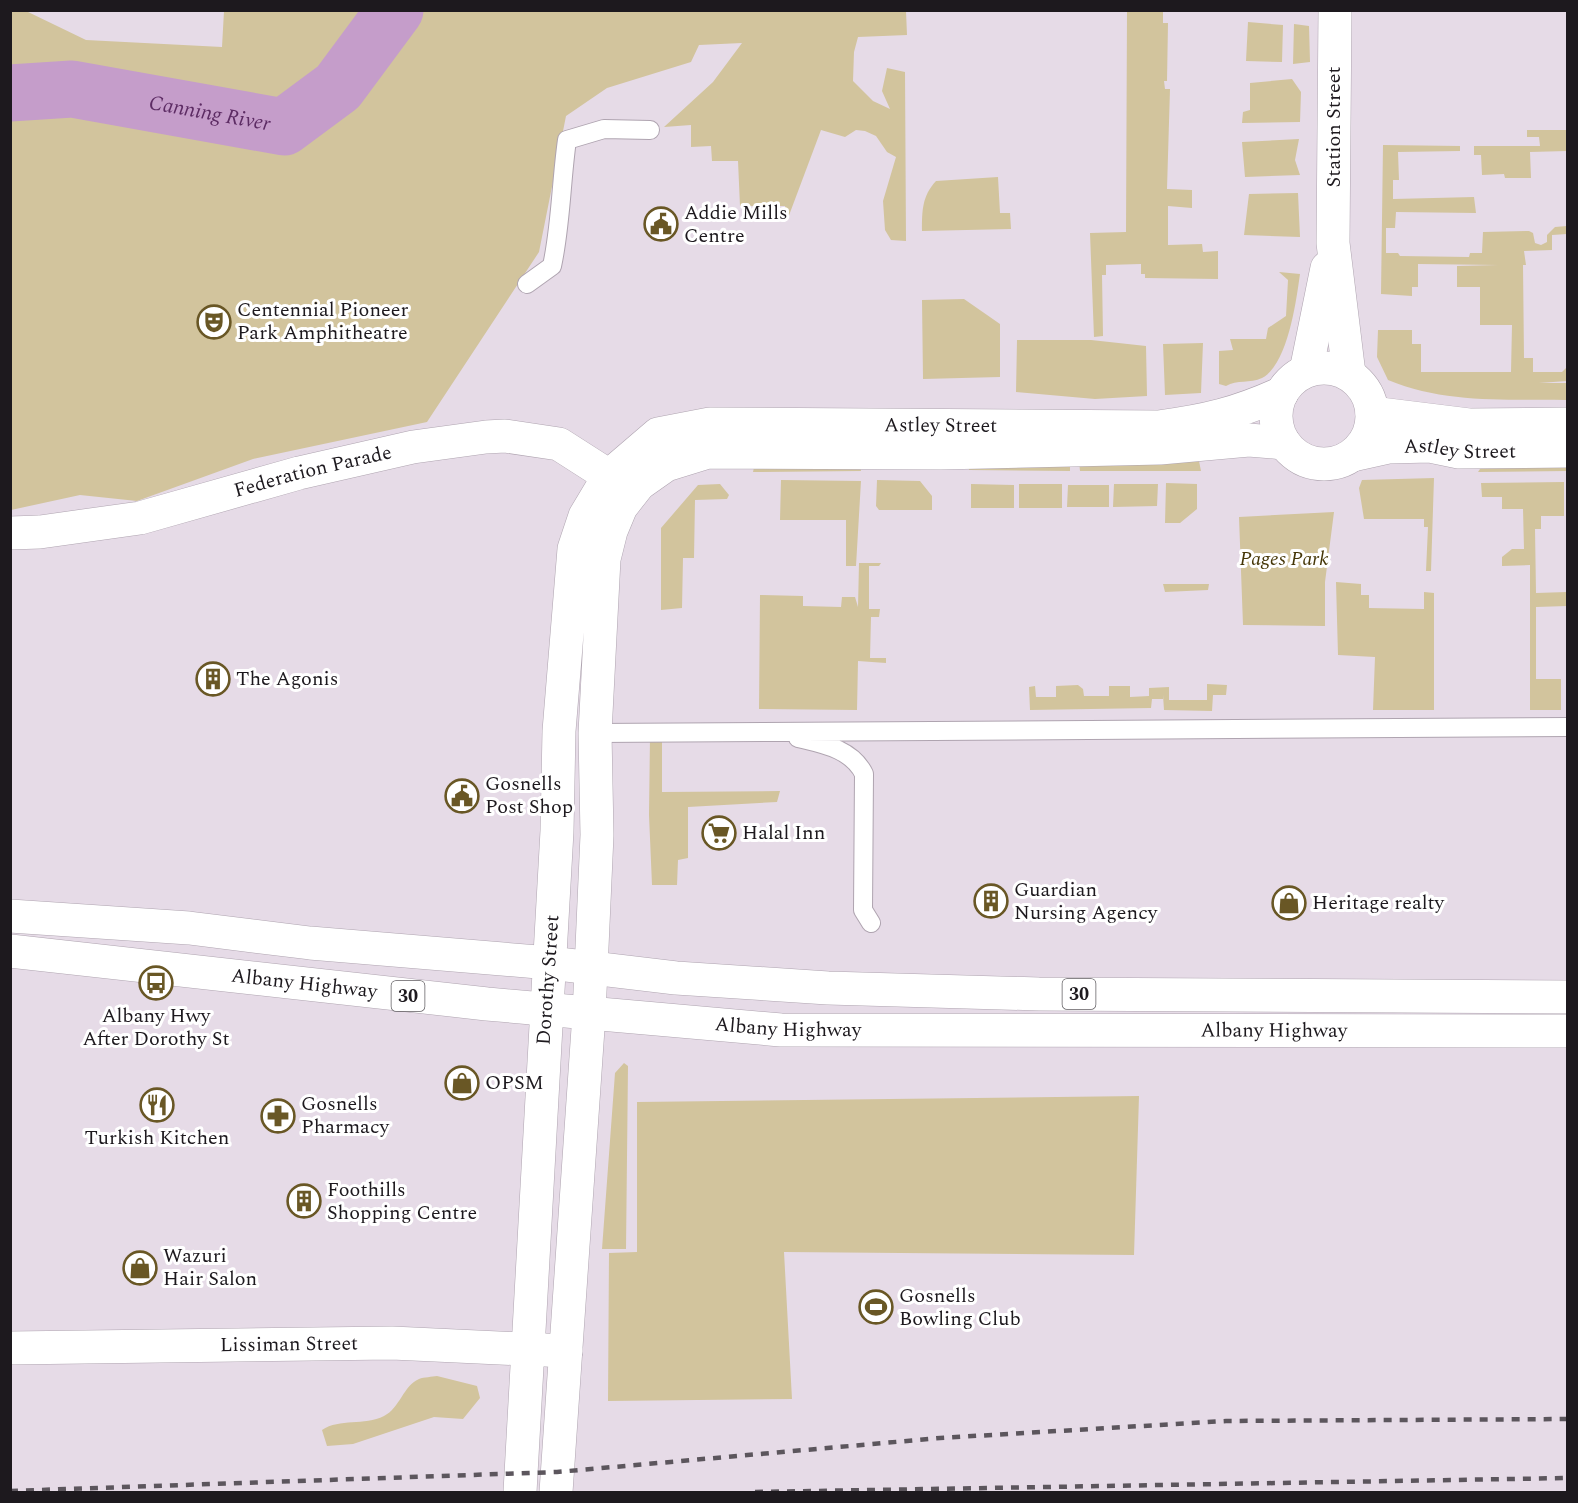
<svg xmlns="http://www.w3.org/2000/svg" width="1578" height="1503" viewBox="0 0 1578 1503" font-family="Spectral,serif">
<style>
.green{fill:#d2c49d}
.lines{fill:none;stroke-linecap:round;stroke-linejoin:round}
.river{stroke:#c59dca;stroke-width:57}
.service-casing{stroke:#afa4b0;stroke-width:20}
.minor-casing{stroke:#afa4b0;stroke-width:34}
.tertiary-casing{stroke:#afa4b0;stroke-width:34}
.secondary-casing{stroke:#afa4b0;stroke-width:34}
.trunk-casing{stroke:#afa4b0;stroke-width:34}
.service{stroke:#fff;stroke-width:18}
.minor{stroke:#fff;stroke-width:33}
.tertiary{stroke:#fff;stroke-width:33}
.secondary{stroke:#fff;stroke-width:33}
.trunk{stroke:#fff;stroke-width:33}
.rail{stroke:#5c565d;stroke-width:4.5;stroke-dasharray:8 8;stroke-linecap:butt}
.labels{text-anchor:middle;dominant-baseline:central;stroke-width:6;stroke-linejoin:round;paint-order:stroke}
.shield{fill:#fff;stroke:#615e62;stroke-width:1.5}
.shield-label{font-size:18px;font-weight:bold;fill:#1d191e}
.street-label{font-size:20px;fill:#1d191e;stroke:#fff}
.poi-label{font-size:20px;fill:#1d191e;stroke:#fff;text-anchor:start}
.park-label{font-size:20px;font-style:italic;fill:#453607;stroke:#fff}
.water-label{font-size:21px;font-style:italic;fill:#5d2c64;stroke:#fff}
</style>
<rect width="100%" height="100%" fill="#e6dbe7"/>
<!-- green -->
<path class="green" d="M10,11H26L86,40L222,47L224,11H906L907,35L858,37L854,52L853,81L873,101L890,109L882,91L887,68L905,72L906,241L891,240L885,230L883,201L896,157L887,152L876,136L865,131L856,130L845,137L821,130L788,218L785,206H740L738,161H712L711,146L691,147V125L664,127L713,82L742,43L699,45L691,62L607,88L566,116L539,252L427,422L253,459L137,501L80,495L11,510Z
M1127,11H1163V23H1168L1167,81H1164L1165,89H1170L1167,189L1192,190V208L1168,206V245L1202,244L1203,252L1218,251V279L1145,278V274H1141V264L1106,265V275H1102L1103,336L1094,337L1090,233L1126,232Z
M1248,22L1283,25L1282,62L1246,61Z
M1294,24L1309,26L1310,62L1293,64Z
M1292,79L1301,92L1300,122L1242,123L1243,112L1250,110V83Z
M1527,130H1567V151L1530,152L1531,178H1505L1504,174L1482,175L1481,155H1474V146H1540L1539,137H1527Z
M1299,139L1295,160L1300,175L1245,177L1242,142Z
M1383,145L1460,146V151L1398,152L1399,180H1393V199L1474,197L1476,213L1396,212L1395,228H1386V253H1398L1400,256L1469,257L1470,253H1482L1483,232L1529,231L1533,233L1535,243L1541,245L1547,242V235L1555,227L1567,226V234L1552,235V250L1524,251L1526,265H1523L1524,358H1533V372H1562L1567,367V381L1539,383H1567V400C1506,399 1446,404 1388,380L1377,357L1378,330H1412V344H1421V372H1511L1512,325H1480V287H1457V266L1498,265L1418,264V287H1412V296L1381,294Z
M998,177L1000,213H1010L1011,229L922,231C922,211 922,196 936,181Z
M1298,193L1300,237L1244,235L1249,194Z
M1279,272L1300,274C1296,302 1288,364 1262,378C1250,384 1237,379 1226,386L1219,384V351L1233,350L1230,339H1266L1268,328L1286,316L1288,280Z
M964,299L1000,324V377L923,379L922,300Z
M1017,340H1091L1146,346L1147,396L1095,399L1016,392Z
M1203,343L1201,393L1165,395L1163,344Z
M1198,456L1201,471H1080L1079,461Z
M756,458L860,465L861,471L753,472Z
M1567,459V471L1478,472L1486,460Z
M968,461H1070V471L969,470Z
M1434,478L1431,571H1426L1428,527H1424V519H1364L1359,488L1362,480Z
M781,480L861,481L856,566H846V520H780Z
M877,480L920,481L932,496V510H879L876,506Z
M1564,482V516H1541V529H1535L1536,593L1567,592V606L1536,607V679H1561V710H1530V565L1502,566V557L1512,549H1524L1523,509H1502V497H1482L1481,483Z
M1166,483L1197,484V509L1180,523H1165Z
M720,484L729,495L727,499L695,500L694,558H683L682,608L661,610V528L698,485Z
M971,484L1014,485V508H971Z
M1019,484H1062V508H1019Z
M1114,484H1158L1157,506L1113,507Z
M1068,485H1109V507H1067Z
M1334,512L1325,582V626L1243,625L1239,517Z
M859,563H881L879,566H869V609H880L879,617H871L870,658H886V663L858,661L857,710L759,709L760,595L803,596V606L841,607L842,597H855L858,607Z
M1336,582L1361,584V595H1369V608L1424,609V592L1434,593V710H1373L1375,657L1338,655Z
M1163,584H1209L1208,590L1165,592Z
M1207,684L1227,685L1226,695H1213L1212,711L1164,710L1163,695V699H1152L1151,708L1030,710L1029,687L1035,686L1036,697H1056V686L1078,685L1083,689L1084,696H1109V686H1130V697L1149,696V688L1169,687V700H1207Z
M650,737H662V792L780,791L777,802L688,807V858L678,860L677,885H652L649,815Z
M624,1063L628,1066L626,1249H602L615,1073Z
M1139,1096L1134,1255L784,1252L792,1399L608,1401L609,1253L637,1252V1102Z
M437,1376L477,1386L480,1398L463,1419L434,1417L353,1444L327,1446L322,1430C340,1418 364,1426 384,1416C400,1408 403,1386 419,1379C424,1377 432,1377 437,1376Z"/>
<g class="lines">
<!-- river -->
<path class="river" id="s1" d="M10,93L72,89L284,127L338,87L395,10"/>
<defs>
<path id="service" d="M527,284L552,266C561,225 561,182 567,140L604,129L650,130
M595,733L1568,727
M798,738C823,744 852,749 864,774L863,910L871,923"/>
<g id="minor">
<path d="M1335,10L1333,243L1349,374"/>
<circle cx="1324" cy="416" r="48"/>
<path d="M1306,371L1327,268"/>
<path d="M1372,413L1469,425L1568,424"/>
<path id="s2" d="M1353,455L1389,447L1430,446L1459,452L1568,451"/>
<path d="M639,484L666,465L708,452L941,453L1160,448L1249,440L1284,443"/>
<path id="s3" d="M10,533L40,532L140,518L299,473L413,447L486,437L505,436L559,444L609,476L658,434L710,424L1158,427C1206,421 1238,413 1282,393"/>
<path id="s4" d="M10,1348L392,1343L566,1351"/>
</g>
<path id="tertiary" d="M547,1008L557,831L559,731L574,549L585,516L609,476
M589,1014L597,835L595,733L604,559L611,531L621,507L639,484"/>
<path id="secondary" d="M520,1492L547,1008
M556,1492L589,1014"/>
<g id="trunk">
<path d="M10,916L189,928L310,943L550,963L676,978L828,988L1039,994L1568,997"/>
<path id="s5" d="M10,951L487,1004L781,1030L1568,1031"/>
</g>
</defs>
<!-- service casing -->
<use href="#service" class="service-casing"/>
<!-- minor casing -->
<use href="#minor" class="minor-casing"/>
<!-- tertiary casing -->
<use href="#tertiary" class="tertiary-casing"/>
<!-- secondary casing -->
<use href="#secondary" class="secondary-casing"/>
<!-- trunk casing -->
<use href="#trunk" class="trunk-casing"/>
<!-- service -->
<use href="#service" class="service"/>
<!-- minor -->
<use href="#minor" class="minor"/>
<!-- tertiary -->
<use href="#tertiary" class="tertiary"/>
<!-- secondary -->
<use href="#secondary" class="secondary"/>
<!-- trunk -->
<use href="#trunk" class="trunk"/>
<!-- rail -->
<path class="rail" d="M10,1491L557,1472L940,1438L1226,1421L1568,1419
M755,1492L1568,1478"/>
</g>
<!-- icons -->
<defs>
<symbol id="civic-ring" viewBox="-11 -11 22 22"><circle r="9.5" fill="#fff" stroke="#695725" stroke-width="1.5"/><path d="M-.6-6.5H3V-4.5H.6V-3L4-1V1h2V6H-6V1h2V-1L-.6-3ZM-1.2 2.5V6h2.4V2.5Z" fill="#695725"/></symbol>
<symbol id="theatre-ring" viewBox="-11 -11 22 22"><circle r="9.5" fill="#fff" stroke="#695725" stroke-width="1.5"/><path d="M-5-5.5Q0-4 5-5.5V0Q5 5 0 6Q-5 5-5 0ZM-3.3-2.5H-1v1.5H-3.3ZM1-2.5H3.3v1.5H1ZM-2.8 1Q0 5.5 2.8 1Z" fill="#695725"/></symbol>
<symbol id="building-ring" viewBox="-11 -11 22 22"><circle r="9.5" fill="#fff" stroke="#695725" stroke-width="1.5"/><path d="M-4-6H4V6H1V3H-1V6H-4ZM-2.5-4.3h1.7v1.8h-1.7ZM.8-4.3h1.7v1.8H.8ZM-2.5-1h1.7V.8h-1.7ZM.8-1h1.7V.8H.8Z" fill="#695725"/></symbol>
<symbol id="supermarket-ring" viewBox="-11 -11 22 22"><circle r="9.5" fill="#fff" stroke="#695725" stroke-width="1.5"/><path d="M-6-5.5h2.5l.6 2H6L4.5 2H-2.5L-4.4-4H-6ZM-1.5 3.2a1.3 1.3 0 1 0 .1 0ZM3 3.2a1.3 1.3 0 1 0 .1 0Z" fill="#695725"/></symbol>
<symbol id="shop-ring" viewBox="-11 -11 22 22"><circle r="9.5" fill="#fff" stroke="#695725" stroke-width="1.5"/><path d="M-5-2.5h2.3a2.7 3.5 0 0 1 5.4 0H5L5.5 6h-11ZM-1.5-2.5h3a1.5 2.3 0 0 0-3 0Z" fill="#695725"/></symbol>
<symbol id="bus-ring" viewBox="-11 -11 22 22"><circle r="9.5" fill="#fff" stroke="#695725" stroke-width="1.5"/><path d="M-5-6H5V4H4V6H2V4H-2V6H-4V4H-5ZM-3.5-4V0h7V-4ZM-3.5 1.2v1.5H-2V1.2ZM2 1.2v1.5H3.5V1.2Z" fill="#695725"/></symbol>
<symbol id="restaurant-ring" viewBox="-11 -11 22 22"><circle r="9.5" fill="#fff" stroke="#695725" stroke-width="1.5"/><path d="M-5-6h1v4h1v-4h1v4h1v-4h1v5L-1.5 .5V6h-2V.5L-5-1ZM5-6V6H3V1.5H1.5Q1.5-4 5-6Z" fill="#695725"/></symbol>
<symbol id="pharmacy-ring" viewBox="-11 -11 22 22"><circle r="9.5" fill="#fff" stroke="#695725" stroke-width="1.5"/><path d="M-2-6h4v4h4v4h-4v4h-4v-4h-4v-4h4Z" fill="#695725"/></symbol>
<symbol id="stadium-ring" viewBox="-11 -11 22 22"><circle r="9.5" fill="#fff" stroke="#695725" stroke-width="1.5"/><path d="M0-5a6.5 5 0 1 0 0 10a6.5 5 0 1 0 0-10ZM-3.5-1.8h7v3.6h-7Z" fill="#695725"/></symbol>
</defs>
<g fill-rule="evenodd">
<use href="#civic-ring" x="642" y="205" width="38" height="38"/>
<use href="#theatre-ring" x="195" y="303" width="38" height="38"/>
<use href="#building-ring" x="194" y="660" width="38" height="38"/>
<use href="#civic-ring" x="443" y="777" width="38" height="38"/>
<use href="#supermarket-ring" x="700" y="814" width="38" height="38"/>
<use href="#building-ring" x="972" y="882" width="38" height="38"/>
<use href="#shop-ring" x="1270" y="884" width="38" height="38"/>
<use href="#bus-ring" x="137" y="964" width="38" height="38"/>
<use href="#shop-ring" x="443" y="1064" width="38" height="38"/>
<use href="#restaurant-ring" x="138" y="1086" width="38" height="38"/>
<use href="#pharmacy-ring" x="259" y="1097" width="38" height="38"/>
<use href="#building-ring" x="285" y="1182" width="38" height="38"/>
<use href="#shop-ring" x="121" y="1249" width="38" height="38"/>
<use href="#stadium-ring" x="857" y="1288" width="38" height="38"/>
</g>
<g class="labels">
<!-- shield labels -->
<g class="shield">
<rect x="1062.5" y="979" width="33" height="30" rx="4.5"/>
<rect x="391.5" y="981" width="33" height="30" rx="4.5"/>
</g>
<g class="shield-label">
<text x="1079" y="994">30</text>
<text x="408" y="996">30</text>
</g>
<!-- street labels -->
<g class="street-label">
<text transform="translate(1334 127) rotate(-90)">Station Street</text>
<text stroke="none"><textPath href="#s3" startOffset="968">Astley Street</textPath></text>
<text stroke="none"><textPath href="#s2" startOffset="108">Astley Street</textPath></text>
<text stroke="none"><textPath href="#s3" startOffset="310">Federation Parade</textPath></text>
<text transform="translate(548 980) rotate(-86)">Dorothy Street</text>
<text stroke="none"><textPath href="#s5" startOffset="296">Albany Highway</textPath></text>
<text stroke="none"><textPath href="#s5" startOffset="782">Albany Highway</textPath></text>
<text stroke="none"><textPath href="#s5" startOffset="1268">Albany Highway</textPath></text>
<text stroke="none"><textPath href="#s4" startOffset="279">Lissiman Street</textPath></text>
</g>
<!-- poi labels -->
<g class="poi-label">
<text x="684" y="213">Addie Mills<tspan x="684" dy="23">Centre</tspan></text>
<text x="237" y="310">Centennial Pioneer<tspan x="237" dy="23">Park Amphitheatre</tspan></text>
<text x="236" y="679">The Agonis</text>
<text x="485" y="784">Gosnells<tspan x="485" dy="23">Post Shop</tspan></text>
<text x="742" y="833">Halal Inn</text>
<text x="1014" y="890">Guardian<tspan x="1014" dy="23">Nursing Agency</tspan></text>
<text x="1312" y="903">Heritage realty</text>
<text x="156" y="1016" text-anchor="middle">Albany Hwy<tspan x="156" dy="23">After Dorothy St</tspan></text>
<text x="485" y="1083">OPSM</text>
<text x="301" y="1104">Gosnells<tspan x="301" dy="23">Pharmacy</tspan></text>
<text x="157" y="1138" text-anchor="middle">Turkish Kitchen</text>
<text x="327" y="1190">Foothills<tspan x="327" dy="23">Shopping Centre</tspan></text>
<text x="163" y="1256">Wazuri<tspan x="163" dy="23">Hair Salon</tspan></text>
<text x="899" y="1296">Gosnells<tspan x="899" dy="23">Bowling Club</tspan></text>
</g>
<!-- park labels -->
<g class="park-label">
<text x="1284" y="559">Pages Park</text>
</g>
<!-- water labels -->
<g class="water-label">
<text stroke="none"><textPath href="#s1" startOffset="202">Canning River</textPath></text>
</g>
</g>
<!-- border -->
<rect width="1578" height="1503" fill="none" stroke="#1d191e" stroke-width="24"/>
</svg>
